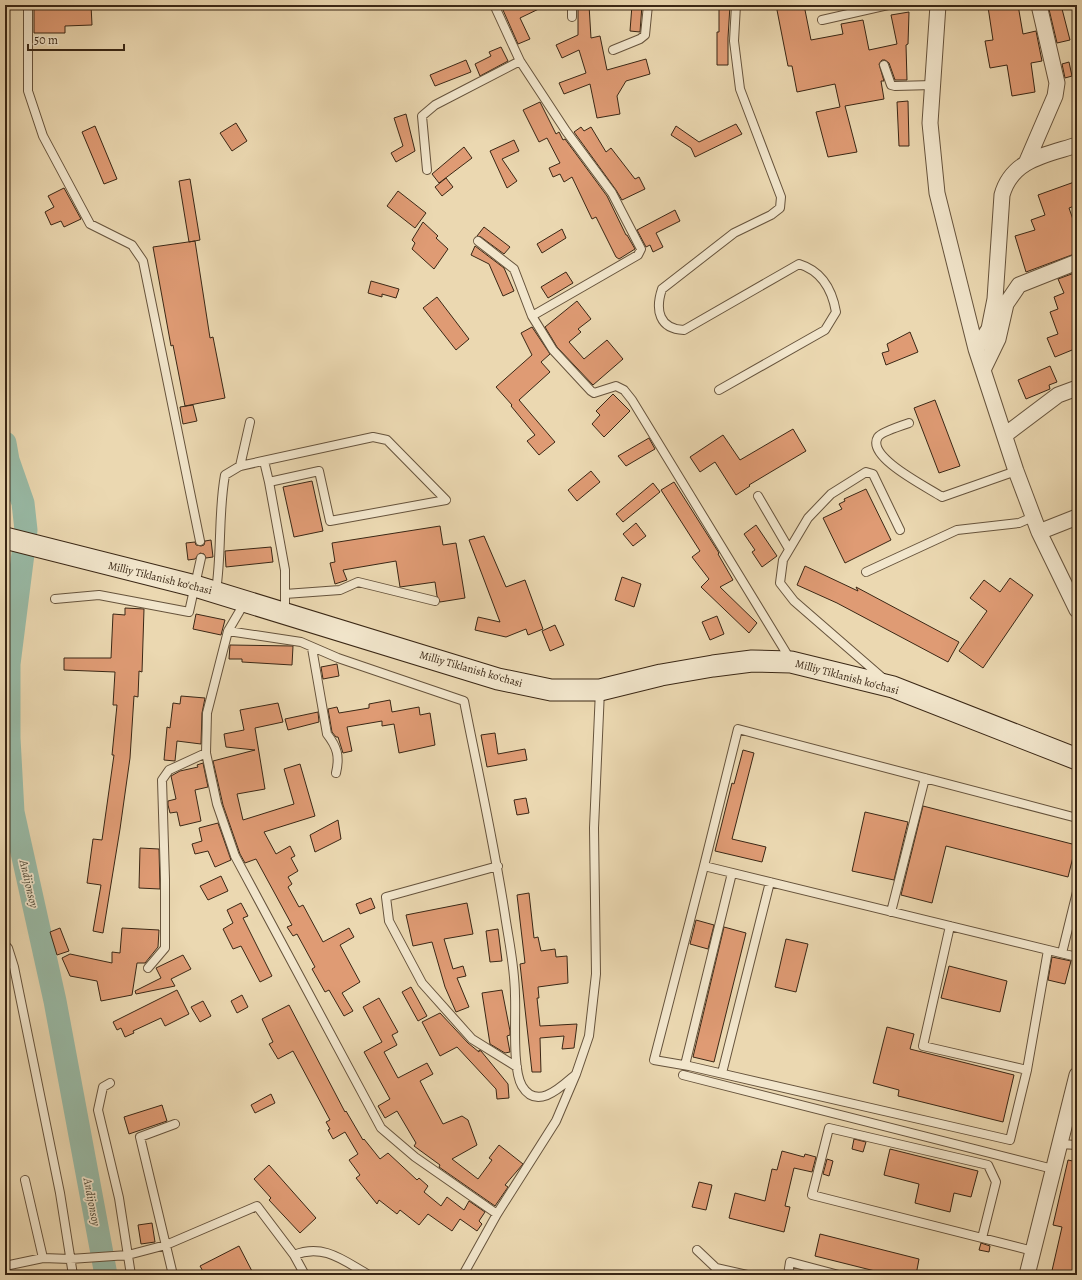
<svg xmlns="http://www.w3.org/2000/svg" width="1082" height="1280" viewBox="0 0 1082 1280" font-family="Alegreya,serif">
<style>
.lines{fill:none;stroke-linecap:round;stroke-linejoin:round}
.river{stroke:#99bba7;stroke-width:23}
.building{fill:#df9b74;stroke:#3a2715}
.lane-casing{stroke:#66533c;stroke-width:10}
.street-casing{stroke:#66533c;stroke-width:17}
.secondary-casing{stroke:#3a2715;stroke-width:23}
.lane{stroke:#f2e6cc;stroke-width:8}
.street{stroke:#f2e6cc;stroke-width:15}
.secondary{stroke:#f2e6cc;stroke-width:21}
.labels{text-anchor:middle;dominant-baseline:central;stroke-width:3.5;stroke-linejoin:round;paint-order:stroke}
.street-label{font-size:11px;fill:#3a2715;stroke:#f2e6cc}
.water-label{font-size:12px;font-style:italic;fill:#524c3a;stroke:#f2e6cc}
</style>
<rect width="100%" height="100%" fill="#ebd8b1"/>
<filter id="stains"><feTurbulence type="fractalNoise" baseFrequency=".005" numOctaves="4"/><feColorMatrix values="0 0 0 0 .2 0 0 0 0 .09 0 0 0 0 .02 0 0 0 .5 -.17"/></filter>
<radialGradient id="worn" r=".72"><stop offset=".6" stop-color="#630" stop-opacity="0"/><stop offset="1" stop-color="#630" stop-opacity=".3"/></radialGradient>
<g class="lines">
<!-- river -->
<path class="river" d="M5,443L8,460L23,503L26,530L9,664V738L13,812L55,1001L106,1275"/>
</g>
<!-- building -->
<path class="building" d="M34,5H91L92,25L65,26V33H34Z
M505,5H547L520,18L530,39L518,44L503,10Z
M578,5H589L591,38L600,36L607,70L646,59L650,74L626,81L617,96L620,114L597,118L590,84L564,94L559,83L586,73L579,50L562,58L556,45L578,35Z
M632,5H642L640,32L630,31Z
M719,5H730L728,38V65H717V32H719Z
M776,5H804L811,40L843,34L841,24L863,20L869,50L897,44L891,15L909,12L908,44L906,45L907,80H895L889,63L885,60H882L879,64L884,81H881L884,99L845,106L857,152L828,157L816,112L840,107L835,84L797,92L792,66H788Z
M1000,5H1018L1023,34L1036,31L1042,61L1031,63L1035,92L1012,96L1007,65L990,68L985,41L993,40L988,7Z
M1048,5H1061L1070,40L1057,43Z
M501,47L508,61L480,76L475,64L491,56L489,52Z
M466,60L471,72L435,86L430,75Z
M1069,62L1072,76L1065,78L1062,64Z
M908,101L909,146H899L897,102Z
M540,102L556,134L559,132L563,140L565,139L607,196L626,235H627L635,249L619,259L616,257L596,217L592,219L572,177L564,182L560,174L553,177L549,168L560,163L547,138L539,142L523,110Z
M406,114L415,151L396,162L391,153L403,146L394,118Z
M236,123L247,141L232,151L220,133Z
M736,124L742,134L695,157L691,148L671,135L676,126L699,142Z
M95,126L117,179L104,184L82,132Z
M581,127L584,131L591,127L606,152L611,148L635,179L639,177L645,189L622,200L616,190L574,132Z
M514,140L519,151L502,159L517,181L507,188L490,151Z
M464,147L472,158L439,183L432,174Z
M446,178L453,187L442,196L435,187Z
M190,179L200,240L189,242L179,181Z
M1077,181V205L1069,208L1077,231V253L1026,272L1015,236L1035,230L1031,220L1045,215L1038,195Z
M64,188L81,219L64,227L61,221L51,225L45,212L54,207L48,196Z
M398,191L426,213L415,228L387,206Z
M675,210L680,221L656,233L663,247L653,252L650,245L646,247L637,230Z
M423,222L438,236L436,238L448,249L434,269L412,249L415,243L412,240Z
M484,227L510,247L504,254L481,237L477,236Z
M562,229L566,238L542,253L537,244Z
M195,241L210,338L213,337L225,398L185,406L173,345L171,346L153,247Z
M475,246L504,268L514,291L503,296L489,264L471,255Z
M566,272L573,283L548,298L541,287Z
M1077,272V348L1055,357L1047,338L1058,334L1050,312L1058,309L1054,297L1064,293L1058,279Z
M371,281L399,289L396,298L382,294V297L368,293Z
M437,297L469,339L456,350L423,308Z
M577,301L591,319L578,329L581,332L569,342L584,359L607,340L623,359L593,385L557,347L545,327Z
M532,327L550,354L541,362L550,372L519,400L555,442L539,455L527,441L535,435L511,406L512,405L496,387L532,355L521,333Z
M910,332L918,352L886,365L882,353L889,351L887,344Z
M1050,366L1057,382L1049,385L1050,389L1026,399L1018,380Z
M613,394L630,411L604,437L592,424L600,415L596,411Z
M935,400L960,466L939,473L914,408Z
M193,405L197,421L183,424L180,407Z
M793,429L806,451L749,485L750,486L736,495L715,462L700,472L690,457L723,435L740,460Z
M649,438L655,449L626,466L618,456Z
M591,471L600,482L577,501L568,490Z
M312,481L323,531L294,537L283,487Z
M674,482L719,553L718,554L733,580L720,587L757,623L749,633L701,587L709,579L692,557L700,551L661,490Z
M653,483L660,492L623,522L616,514Z
M866,489L891,540L845,563L823,518L842,509L839,504L845,501L844,499Z
M636,523L646,536L633,546L623,534Z
M756,525L777,556L762,567L752,552L755,550L744,534Z
M440,526L443,545L456,543L465,598L440,602L437,596L435,582L400,587L396,561L343,570L347,580L335,584L330,563L335,562L332,543Z
M484,536L506,587L525,580L543,629L528,635L526,629L506,637L475,630L478,617L500,622L469,540Z
M211,540L213,557L206,558L204,554L200,553L195,559L188,560L186,543L195,542L196,545L201,546L204,545L205,541Z
M271,547L273,562L226,567L225,551Z
M805,566L858,591L856,587L959,642L948,662L837,603L797,585Z
M622,577L641,584L634,607L615,600Z
M1010,578L1033,595L983,668L959,651L987,611L970,598L984,580L1000,592Z
M125,608L144,609L142,672L139,671L138,697L134,696L130,758L120,829L103,933L93,931L101,885L87,883L93,839L102,840L114,755H112L117,705H113L115,672L64,670V658H111L113,614L125,615Z
M196,614L225,620L221,635L193,629Z
M717,616L724,634L710,640L702,622Z
M555,625L564,645L550,651L542,631Z
M230,645L293,646L292,665L242,662V659H229Z
M337,664L339,676L323,679L321,667Z
M181,696L205,698L202,713L201,744L177,741L175,761L164,760L167,727L170,728L173,703L180,704Z
M390,700L392,712L419,707L420,715L430,713L435,745L399,753L394,724L382,726V721L347,727L352,751L343,753L338,737H336L332,732L328,709L337,707L339,713L369,708V704Z
M278,703L283,722L255,728L265,789L237,794L243,820L294,804L284,769L300,764L315,816L264,832L276,854L290,846L295,856L291,858L298,871L288,877L292,884L288,887L299,907L303,905L323,942L349,928L354,937L340,945L360,982L342,993L353,1011L344,1016L329,990L325,992L312,969L315,967L297,934L293,936L287,927L292,925L256,859L245,863L240,854L223,805L213,761L255,750L226,747L224,734L244,730L240,710Z
M318,712L319,722L288,730L285,719Z
M495,733L498,754L525,749L527,760L487,767L481,735Z
M743,750L754,753L732,839L766,847L762,862L715,851L732,783L734,784Z
M203,763L208,787L195,790L201,821L180,826L177,812L170,813L168,805V801L176,799L171,776L180,771L198,767L197,765Z
M526,798L529,813L517,815L514,800Z
M923,806L1076,845L1068,877L946,846L932,903L901,895Z
M865,812L908,822L894,880L852,871Z
M338,820L341,839L315,852L310,835Z
M218,823L231,860L215,867L208,851L195,854L192,844L202,841L199,828Z
M140,848L159,849L160,889L139,888Z
M221,876L228,891L208,900L200,886Z
M529,893L534,938L538,937L541,951L555,949L556,957L567,956L568,983L538,987L539,998H537L540,1026L577,1024L574,1048L562,1049L564,1036L540,1038L541,1072H532L520,964L525,963L517,895Z
M371,898L375,908L360,914L356,904Z
M241,903L248,916L243,918L272,976L260,982L241,946L233,949L223,929L233,923L227,910Z
M467,903L473,934L444,939L453,969L463,966L466,976L457,978L469,1007L456,1012L445,987L432,942L413,946L406,915Z
M696,920L714,925L708,949L690,944Z
M724,927L746,933L714,1062L693,1057Z
M60,928L69,951L57,955L50,932Z
M122,928L159,930L158,947L145,963H137L132,995L101,1001L97,981L70,976L62,958L70,954L112,963V952L120,953Z
M498,929L502,961L490,962L486,931Z
M786,939L808,944L796,992L775,987Z
M183,955L191,969L171,979L175,986L136,994L135,991L161,978L156,968Z
M1052,957L1071,961L1065,984L1048,980Z
M949,966L1007,981L1000,1012L941,998Z
M411,987L427,1016L418,1021L402,992Z
M177,990L189,1014L165,1026L161,1018L133,1031L134,1033L125,1037L121,1028L117,1030L113,1022Z
M502,990L510,1031V1035L507,1036L510,1052L505,1053L490,1044L482,993Z
M242,995L248,1007L237,1013L231,1001Z
M379,998L398,1032L392,1035L397,1045L384,1052L398,1078L427,1063L433,1074L420,1081L443,1124L462,1116L468,1120L477,1145L452,1159L478,1179L492,1160L489,1158L499,1145L523,1164L505,1185L508,1187L495,1206L439,1167L440,1165L414,1146L416,1143L397,1111L385,1118L378,1106L390,1099L364,1052L382,1042L363,1007Z
M203,1001L211,1016L200,1022L191,1007Z
M289,1005L345,1112L346,1111L363,1140L364,1139L380,1159L388,1153L417,1180L419,1178L428,1186L424,1192L441,1206L447,1197L464,1210L469,1201L485,1212L479,1221L482,1224L477,1231L460,1219L452,1231L428,1214L419,1225L400,1210L397,1214L379,1200L377,1204L356,1178L360,1175L349,1160L358,1154L345,1132L333,1139L328,1130L330,1129L326,1122L330,1120L293,1051L278,1059L269,1044L273,1042L262,1019Z
M440,1013L468,1043L479,1052V1050L481,1051L508,1084L509,1098L497,1099L496,1089L457,1047L440,1056L422,1022Z
M887,1027L914,1034L910,1049L1014,1075L1003,1122L898,1096L899,1090L873,1083Z
M271,1094L275,1103L255,1113L251,1105Z
M162,1105L167,1121L129,1134L124,1117Z
M854,1139L866,1142L863,1152L852,1149Z
M890,1149L978,1171L971,1197L954,1193L950,1212L915,1203L919,1184L884,1175Z
M782,1151L804,1157L805,1154L816,1157L812,1172L794,1168L785,1206L790,1207L784,1232L729,1218L735,1193L765,1201L772,1169L777,1170Z
M827,1159L833,1161L829,1176L823,1174Z
M1068,1160L1077,1162V1275H1051L1062,1227L1053,1225Z
M269,1165L316,1218L300,1233L269,1200L271,1198L254,1179Z
M699,1182L712,1185L706,1210L692,1207Z
M152,1223L155,1242L141,1244L138,1225Z
M820,1234L919,1259L916,1275H891L815,1256Z
M981,1243L990,1246L989,1252L979,1250Z
M239,1246L254,1275H205L200,1266Z"/>
<g class="lines">
<defs>
<path id="lane" d="M28,5V91L43,136L90,224L132,245L143,261L200,541
M497,5L496,9L520,61L566,131L612,193L641,249L638,255L532,316
M572,5V17
M822,20L888,5
M613,50L640,39L645,35L648,5
M884,65L891,85L895,86L933,85
M427,170L422,116L435,105L520,61
M478,241L514,269L532,316L553,350L591,391L594,393L616,386L624,390L632,400L790,659
M719,390L825,330L836,312C832,289 822,271 799,264L684,330C659,329 655,310 662,289L734,233L771,215L780,208L781,197L740,89L734,41L736,5
M909,423C903,425 881,432 878,437C865,457 929,488 942,497L1016,471
M240,466L250,422
M269,482L285,570V613
M758,496L789,549
M866,572L957,530L1019,523L1033,517
M216,591C222,552 218,513 225,475L240,466L373,437L387,440L446,500L330,521L319,471L269,482L264,461
M285,594L340,590L358,582L435,601
M55,599L99,595L189,612L201,558
M245,602L228,631L207,713L206,753L217,804L235,856L381,1128L415,1157L497,1214L556,1121L576,1074L589,1036L596,974L594,828L600,690
M228,631L301,642L338,658L464,701C478,772 494,843 505,915C509,942 515,968 515,996C516,1017 512,1069 522,1086C537,1111 561,1087 575,1075
M312,648L327,734C337,747 340,756 336,773
M885,680L794,601L780,583L783,560L808,518L831,494L866,472L873,474L900,530
M1077,818L738,729L704,866L1077,957
M498,866L386,897L389,921L422,983L472,1039L517,1067
M704,866L654,1060L689,1066L1010,1140L1027,1070L1048,950
M891,912L925,778
M950,926L923,1046L1027,1070
M5,945L8,948L14,967L60,1193L73,1275
M1062,953L1077,892
M148,968L165,948V879L162,780L169,770L206,753
M685,1065L732,873
M722,1073L770,882
M683,1075L1053,1169
M110,1083L103,1087L98,1110L119,1198L131,1275
M1060,1144L1077,1145
M25,1180L43,1258
M982,1238L996,1182L988,1165L829,1128L812,1195L1033,1251
M697,1250L716,1268L747,1275
M5,1266L43,1258L70,1259L128,1255L166,1245L257,1206L294,1255
M173,1275L140,1137L175,1124
M305,1275L294,1255C324,1243 344,1261 369,1275
M463,1275L497,1214
M788,1275L790,1262L839,1275"/>
<path id="street" d="M938,5L930,123L937,193L976,349L1016,471L1039,532L1077,610
M1027,161L1055,96L1057,83L1039,5
M976,349L989,329L995,299L1002,195C1012,159 1046,155 1077,145
M983,370L998,339L1006,304L1019,285L1077,262
M1005,435L1058,395L1077,388
M1039,532L1077,517
M1027,1275L1077,1075"/>
<path id="secondary" d="M5,538L195,586L498,679L551,690H600L661,675L713,666L752,661L791,662L893,687L1077,759"/>
</defs>
<!-- lane casing -->
<use href="#lane" class="lane-casing"/>
<!-- street casing -->
<use href="#street" class="street-casing"/>
<!-- secondary casing -->
<use href="#secondary" class="secondary-casing"/>
<!-- lane -->
<use href="#lane" class="lane"/>
<!-- street -->
<use href="#street" class="street"/>
<!-- secondary -->
<use href="#secondary" class="secondary"/>
</g>
<g class="labels">
<!-- street labels -->
<g class="street-label">
<text transform="translate(160 578) rotate(14)">Milliy Tiklanish ko'chasi</text>
<text transform="translate(471 669) rotate(16)">Milliy Tiklanish ko'chasi</text>
<text transform="translate(847 677) rotate(15)">Milliy Tiklanish ko'chasi</text>
</g>
<!-- water labels -->
<g class="water-label">
<text transform="translate(29 884) rotate(77)">Andijonsoy</text>
<text transform="translate(92 1202) rotate(79)">Andijonsoy</text>
</g>
</g>
<!-- margin -->
<rect width="1082" height="1280" fill="none" stroke="#ebd8b1" stroke-width="20"/>
<rect x="6" y="6" width="1070" height="1268" fill="none" stroke="#3a2715" stroke-width="2"/>
<rect x="10" y="10" width="1062" height="1260" fill="none" stroke="#3a2715"/>
<!-- scale -->
<path d="M28 44v6h96v-6" fill="none" stroke="#3a2715" stroke-width="2"/>
<text x="34" y="44" font-size="12" fill="#3a2715" stroke="#f2e6cc" stroke-width="3" paint-order="stroke">50 m</text>
<rect width="100%" height="100%" filter="url(#stains)"/>
<rect width="100%" height="100%" fill="url(#worn)"/>
</svg>
